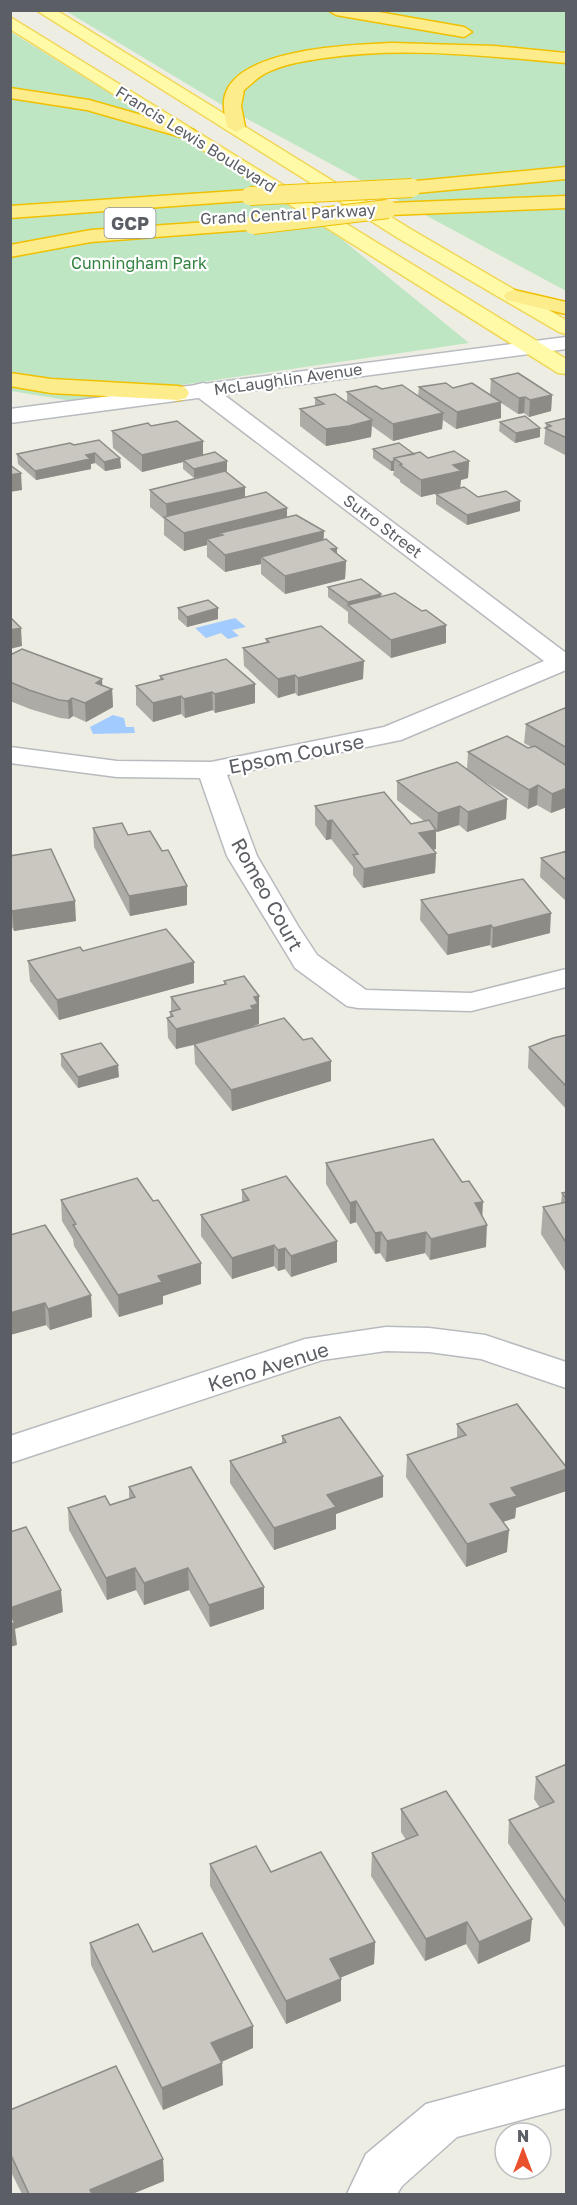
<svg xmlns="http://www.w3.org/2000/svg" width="577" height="2205" viewBox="0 0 577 2205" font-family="'Golos Text',sans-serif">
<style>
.green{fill:#bfe6c3}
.water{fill:#a2ccff}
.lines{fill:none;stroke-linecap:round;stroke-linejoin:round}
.street-casing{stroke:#b8babf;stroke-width:3}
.secondary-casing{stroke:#b8bbc1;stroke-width:3}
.primary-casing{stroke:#f1d759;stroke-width:3}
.highway-casing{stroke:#f0c000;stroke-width:3}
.street{fill:#fff;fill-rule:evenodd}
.secondary{fill:#fff;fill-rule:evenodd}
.primary{fill:#fffaa7;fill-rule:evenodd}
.highway{fill:#fdec8b;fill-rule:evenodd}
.highway-bridge-casing{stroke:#f0c000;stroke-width:20;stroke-linecap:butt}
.highway-bridge{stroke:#fdec8b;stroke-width:18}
.wall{fill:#adaba5}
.shaded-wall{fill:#8d8b86}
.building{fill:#c9c7c0;stroke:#8d8b86;stroke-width:1.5}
.labels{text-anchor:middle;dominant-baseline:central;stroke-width:4.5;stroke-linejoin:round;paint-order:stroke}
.far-street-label{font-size:16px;fill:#5b5e64;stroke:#fff}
.far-park-label{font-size:16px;fill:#348240;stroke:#fff}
.shield{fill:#fff;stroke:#8c8e92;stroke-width:1.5}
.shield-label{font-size:18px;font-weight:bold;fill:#5b5e64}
.street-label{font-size:20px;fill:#5b5e64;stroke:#fff}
</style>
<rect width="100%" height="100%" fill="#eeede3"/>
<!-- green -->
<path class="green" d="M66,11H566V291L227,108Z
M11,32L328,228L469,343L72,401L11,391Z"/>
<!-- water -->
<path class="water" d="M235,618L246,627L232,630L239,636L228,639L221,633L206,638L195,628Z
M113,715L124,718L126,727H134L135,733L93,734L90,727Z"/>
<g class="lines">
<defs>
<path id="street" d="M203,383L211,385L566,653V670L401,740L227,775L257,856L298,926L317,955L366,990L471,993L566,969V987L471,1011L358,1008L347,1006L295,968L291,961L227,856L200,778L117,777L10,763V747L117,761L211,762L384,727L544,661L195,395L192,390L195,385Z
M386,1327L429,1328L485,1335L566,1362V1388L481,1359L429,1352L386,1351L322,1360L10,1463V1436L305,1339Z
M566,2066V2108L457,2137L402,2186L397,2194H347L366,2154L426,2104Z"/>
<path id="secondary" d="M566,337V349L10,423V409Z"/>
<path id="primary" d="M36,10H56L412,230L566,320V334L559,332L398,238Z
M10,17L566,359V374L558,373L10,29Z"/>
<path id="highway" d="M328,10H367L464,27L472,32L464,37L336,15Z
M392,43L494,46L566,53V63C486,56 404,46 324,58C305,61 283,64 266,73C258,77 251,84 244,90L241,106L245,127L236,132L227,127C225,115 221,102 227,90C247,48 352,45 392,43Z
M10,88L89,100L194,130L197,134L188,139L87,110L10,98Z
M566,167V179L416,193L407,187L416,181Z
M250,190L257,192L259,196L257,200L10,218V206Z
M566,196V208L390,215L380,209L390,203Z
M253,219L260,221L263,225L260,229L91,242L10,257V245L91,230Z
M514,290L566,302V314L507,300L504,296L507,292Z
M10,373L51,379L178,386L186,388L189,393L186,398L178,400L51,393L10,386Z"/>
</defs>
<!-- street casing -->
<use href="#street" class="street-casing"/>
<!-- secondary casing -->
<use href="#secondary" class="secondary-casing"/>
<!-- primary casing -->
<use href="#primary" class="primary-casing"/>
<!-- highway casing -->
<use href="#highway" class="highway-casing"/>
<!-- street -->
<use href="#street" class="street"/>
<!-- secondary -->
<use href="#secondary" class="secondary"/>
<!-- primary -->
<use href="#primary" class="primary"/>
<!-- highway -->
<use href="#highway" class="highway"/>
<defs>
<path id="highway-bridge" d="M250,196L412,188
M253,225L388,209"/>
</defs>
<!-- highway-bridge casing -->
<use href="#highway-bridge" class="highway-bridge-casing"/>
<!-- highway-bridge -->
<use href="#highway-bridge" class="highway-bridge"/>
</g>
<!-- wall -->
<path class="wall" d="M491,379L552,395L551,411L529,417L524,413L518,414L501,403V418L456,429L443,420L442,429L393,441L372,426L371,437L348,442L326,446L300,426V409L315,406V398L347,403V392L382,389L418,396L419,387L453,388L490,395Z
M567,418V456L544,444L546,423Z
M500,422L540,437L515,443L499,431Z
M151,426L203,441V455L227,471L194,478L183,469V462L142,472L113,448L112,431Z
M74,445L120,458L121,468L105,471L95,463L91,464V469L36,480L18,464L17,454Z
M373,449L414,454L428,458L469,461L468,478L461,480L460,488L421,497L400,482V480L393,475L394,471H391L373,458Z
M245,487V497L287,508V517L324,531L323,540L337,554L346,561L345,579L285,594L261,574V564L225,572L207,557V545L184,551L164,535V519L150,507V490Z
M436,494L478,497L520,501V511L467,525L436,504Z
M328,587L381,597L422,611L446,625V643L391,658L348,623V612L328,597Z
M178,608L218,619L187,627L178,619Z
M266,639L363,679L298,696L295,693L278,698L244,666L243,648L266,643Z
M10,655L112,689L113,707L86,722L73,716L69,719L60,718L30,709L10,701Z
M160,676L255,684V703L215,713L213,710L185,718L181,714L153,722L136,705V686L160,680Z
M567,707V807L551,813L537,805L528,809L479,778L507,799L506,819L467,832L459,825L437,832H436V849L433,850L436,853L435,873L363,888L353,875V867L331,839L326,840L315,825V806L411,824L424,821L397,800V781L467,769L468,752L528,748L531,747L524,743L526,724Z
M93,828L128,835L187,886V905L130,916L94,847Z
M567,851V902L540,877L541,858Z
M10,856L76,921L14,931L10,924Z
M421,900L550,933L492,948L490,945L447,955L420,920Z
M83,951L194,983L59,1020L30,981L28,961Z
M224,981L259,996V1024L253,1026V1027L303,1040L331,1061V1081L232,1111L195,1064L194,1045L176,1049L168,1038L167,1018L170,1017V1012L171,1011V997L224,985Z
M567,1035V1110L528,1068L529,1047Z
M61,1054L119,1077L78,1088L61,1066Z
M326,1163L482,1217L486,1247L430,1260L425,1253L386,1262L380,1253L375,1254L356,1222L350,1224L326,1184Z
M242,1190L337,1241V1262L291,1277L285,1269L278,1271L274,1266L232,1279L201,1236V1215L242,1202Z
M567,1192V1274L541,1234L543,1207L561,1203L562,1193Z
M61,1200L153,1201L201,1263V1284L163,1296V1304L119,1317L74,1246L73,1239L62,1221Z
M10,1235L91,1295L92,1317L50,1330L46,1325L10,1335Z
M457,1424L567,1468L566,1491L516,1508L515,1518L503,1522L507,1552L466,1567L406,1477L407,1455L457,1438Z
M282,1436L383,1476V1497L336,1514V1529L274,1550L230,1483V1461L282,1443Z
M129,1487L264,1609L210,1627L189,1590L144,1605L136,1590L107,1600L69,1530L68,1508L110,1505L129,1499Z
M567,1764V1929H566L508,1843L509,1820L540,1808L534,1799L536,1777Z
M401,1809L530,1941L478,1964L466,1944L425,1961L371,1876L372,1853L406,1840L401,1832Z
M210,1864L271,1872L375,1942L374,1964L341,1977V2001L286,2024L210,1886Z
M90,1943L153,1952L253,2026V2048L221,2062L223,2085L163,2110L91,1965Z
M10,2110L163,2159L164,2181L132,2194H22L10,2170Z"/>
<!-- shaded-wall -->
<path class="shaded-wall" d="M552,395L551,411L529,417L530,400Z
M525,397L524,413L518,414L519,398Z
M501,402V418L456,429L457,412Z
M443,413L442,429L393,441V424Z
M372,420L371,437L348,442L326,446V429Z
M540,428V437L515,443L516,433Z
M203,441V457L183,460V462L142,472V455Z
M95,453V463L91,464V469L36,480L35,471L86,455Z
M120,458L121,468L105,471L104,462Z
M227,461V471L194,478V469Z
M394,461V471H391V462Z
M469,461L468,478L461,480L460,488L421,497V480L453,465Z
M21,473L22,490L10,492V475Z
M245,487V505L167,520L166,504Z
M520,501V511L467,525V515Z
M287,508V525L223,535L220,533V542L207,539V545L184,551V533Z
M324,531L323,549L261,557V564L225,572V555Z
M337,548V563L346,561L345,579L285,594V576L331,549Z
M381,594V604L348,605L347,613L348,602Z
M218,608V619L187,627V617Z
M446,625V643L391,658V640Z
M21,628L22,646L10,649V630Z
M364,661L363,679L298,696V678Z
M295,675V693L278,698V679Z
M102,679L103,694L112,689L113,707L86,722L85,703L96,683Z
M255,684V703L215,713V694Z
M212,692L213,710L185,718L184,699Z
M181,696V714L153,722V703Z
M72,698L73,716L69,719L68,701Z
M538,785L537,805L528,809L529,790Z
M567,788V807L551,813L552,794Z
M507,799L506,819L467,832L468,812Z
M460,806L459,825L437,832L438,813Z
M332,820L331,839L326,840L327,821Z
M436,830V849L419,853V833Z
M436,853L435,873L363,888L364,869Z
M187,886V905L130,916L129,896Z
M75,901L76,921L14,931L12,911Z
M551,913L550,933L492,948L493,928Z
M491,925L490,945L447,955L448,935Z
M194,962V983L59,1020L57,1000Z
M259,996V1024L253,1026L254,1029L176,1049V1029Z
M331,1061V1081L232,1111L231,1090Z
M118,1065L119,1077L78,1088V1077Z
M356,1201V1222L350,1224V1203Z
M483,1202L482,1223L475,1203Z
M487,1225L486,1247L430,1260L431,1239Z
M381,1232L380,1253L375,1254V1233Z
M426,1232L425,1253L386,1262L387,1241Z
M337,1241V1262L291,1277V1256Z
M274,1245V1266L232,1279V1258Z
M285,1248V1269L278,1271V1250Z
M201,1263V1284L163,1296V1304L119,1317L118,1295L158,1276Z
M91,1295L92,1317L50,1330L48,1309Z
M45,1303L46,1325L10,1335V1313Z
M567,1469L566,1491L516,1508L515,1518L489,1526L490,1504L511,1488Z
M383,1476V1497L336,1514V1529L274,1550V1528L327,1495Z
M509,1530L507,1552L466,1567L467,1544Z
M135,1568L136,1590L107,1600L106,1578Z
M188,1568L189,1590L144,1605V1583Z
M264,1587V1609L210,1627L209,1605Z
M61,1590L63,1612L15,1629L17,1645L10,1647V1608Z
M532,1919L530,1941L478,1964L479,1942Z
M467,1922L466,1944L425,1961L426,1939Z
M375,1942L374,1964L330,1982V1959Z
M341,1979V2001L286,2024V2001Z
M253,2026V2048L212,2066L211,2043Z
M222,2063L223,2085L163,2110L162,2088Z
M163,2159L164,2181L132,2194H90V2190Z"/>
<!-- building -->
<path class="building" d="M518,373L552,395L530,400L525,397L519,398L491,379Z
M446,383L453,388L472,383L501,402L457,412L419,387Z
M402,385L443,413L393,424L347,392L376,386L382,389Z
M335,394L372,420L349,426L326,429L300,409L324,404L315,398Z
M525,416L540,428L516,433L500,422Z
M567,418V438L545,428L551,426L546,423Z
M177,421L203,441L142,455L112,431L148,423L151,426Z
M99,440L120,458L104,462L95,453L86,455L90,459L35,471L17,454L70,443L74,445Z
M399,443L414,454L394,458V461L391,462L373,449Z
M454,451L469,461L453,465L461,471L421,480L400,465L402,464L394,458L420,452L428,458Z
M215,452L227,461L194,469L183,460Z
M10,465L21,473L10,475Z
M225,471L245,487L166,504L150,490Z
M464,487L478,497L506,491L520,501L467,515L436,494Z
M266,492L287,508L184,533L164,517Z
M296,515L324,531L225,555L207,539L223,535L220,533Z
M326,539L337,548L331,549L346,561L285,576L261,557Z
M361,579L381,594L348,602L328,587Z
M395,593L422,611L426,610L446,625L391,640L348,605Z
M208,600L218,608L187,617L178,608Z
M10,617L21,628L10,630Z
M321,626L364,661L298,678L295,675L278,679L243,648L269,642L266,639Z
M22,649L102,679L96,683L112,689L85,703L72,698L68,701L59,700L29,690L10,682V655Z
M226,659L255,684L215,694L212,692L184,699L181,696L153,703L136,686L163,679L160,676Z
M567,707V748L526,724Z
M507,736L528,748L535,746L567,766V788L552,794L538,785L529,790L468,752Z
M457,762L507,799L468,812L460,806L438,813L397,781Z
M384,792L411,824L429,820L436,830L419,833L436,853L364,869L353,855L358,854L332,820L327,821L315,806Z
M122,823L128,835L150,831L162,851L168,850L187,886L129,896L93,828Z
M51,849L75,901L12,911L10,907V856Z
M567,851V881L541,858Z
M523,879L551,913L493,928L491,925L448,935L421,900Z
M166,929L194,962L57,1000L28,961L80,947L83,951Z
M244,976L259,996L254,997L258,1004L251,1006L253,1009L176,1029L167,1018L173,1016L170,1012L180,1009L171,997L226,984L224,981Z
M284,1018L303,1040L312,1038L331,1061L231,1090L194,1044Z
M567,1035V1087L529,1047L553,1038Z
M101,1043L118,1065L78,1077L61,1054Z
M433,1139L462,1182L469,1181L483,1202L475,1203L487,1225L431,1239L426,1232L387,1241L381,1232L375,1233L356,1201L350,1203L326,1163Z
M286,1176L337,1241L291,1256L285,1248L278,1250L274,1245L232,1258L201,1215L249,1200L242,1190Z
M137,1178L153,1201L158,1200L201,1263L158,1276L162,1282L118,1295L73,1225L76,1224L61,1200Z
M567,1192V1200L562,1193Z
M567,1202V1244L543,1207Z
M45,1225L91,1295L48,1309L45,1303L10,1313V1235Z
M517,1404L567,1468V1469L511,1488L517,1496L490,1504L509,1530L467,1544L407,1455L466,1435L457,1424Z
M340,1417L383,1476L327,1495L336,1507L274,1528L230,1461L286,1442L282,1436Z
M191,1467L264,1587L209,1605L188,1568L144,1583L135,1568L106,1578L68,1508L105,1496L110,1505L135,1497L129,1487Z
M26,1527L61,1590L10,1608V1532Z
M10,1614L15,1623L10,1624Z
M567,1764V1904L509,1820L554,1802L536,1777Z
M446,1791L532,1919L479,1942L467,1922L426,1939L372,1853L418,1835L401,1809Z
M256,1846L271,1872L321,1852L375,1942L330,1959L341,1979L286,2001L210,1864Z
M138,1924L153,1952L202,1933L253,2026L211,2043L222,2063L162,2088L90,1943Z
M116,2066L163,2159L90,2190L92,2194H29L10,2153V2110Z"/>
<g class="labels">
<!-- far-street labels -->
<g class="far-street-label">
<text transform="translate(196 139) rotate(32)">Francis Lewis Boulevard</text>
<text transform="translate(288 214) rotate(-3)">Grand Central Parkway</text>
<text transform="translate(288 379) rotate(-8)">McLaughlin Avenue</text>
<text transform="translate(383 526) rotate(37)">Sutro Street</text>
</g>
<!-- far-park labels -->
<g class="far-park-label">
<text x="139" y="263">Cunningham Park</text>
</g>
<!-- shield labels -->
<rect class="shield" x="104.5" y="208" width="51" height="30" rx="4.5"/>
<g class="shield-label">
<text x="130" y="223">GCP</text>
</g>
<!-- street labels -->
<g class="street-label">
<text transform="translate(296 753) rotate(-11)">Epsom Course</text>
<text transform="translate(268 894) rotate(61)">Romeo Court</text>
<text transform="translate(268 1366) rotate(-17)">Keno Avenue</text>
</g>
</g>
<!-- border -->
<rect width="577" height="2205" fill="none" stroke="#5b5e64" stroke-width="24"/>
<!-- north arrow -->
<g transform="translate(523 2151)"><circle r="28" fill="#ffffff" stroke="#bdbfc1" stroke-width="1.5"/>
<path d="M0-4.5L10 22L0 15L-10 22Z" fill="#e9512e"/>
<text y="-9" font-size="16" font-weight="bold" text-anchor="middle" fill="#5b5e64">N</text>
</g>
</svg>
